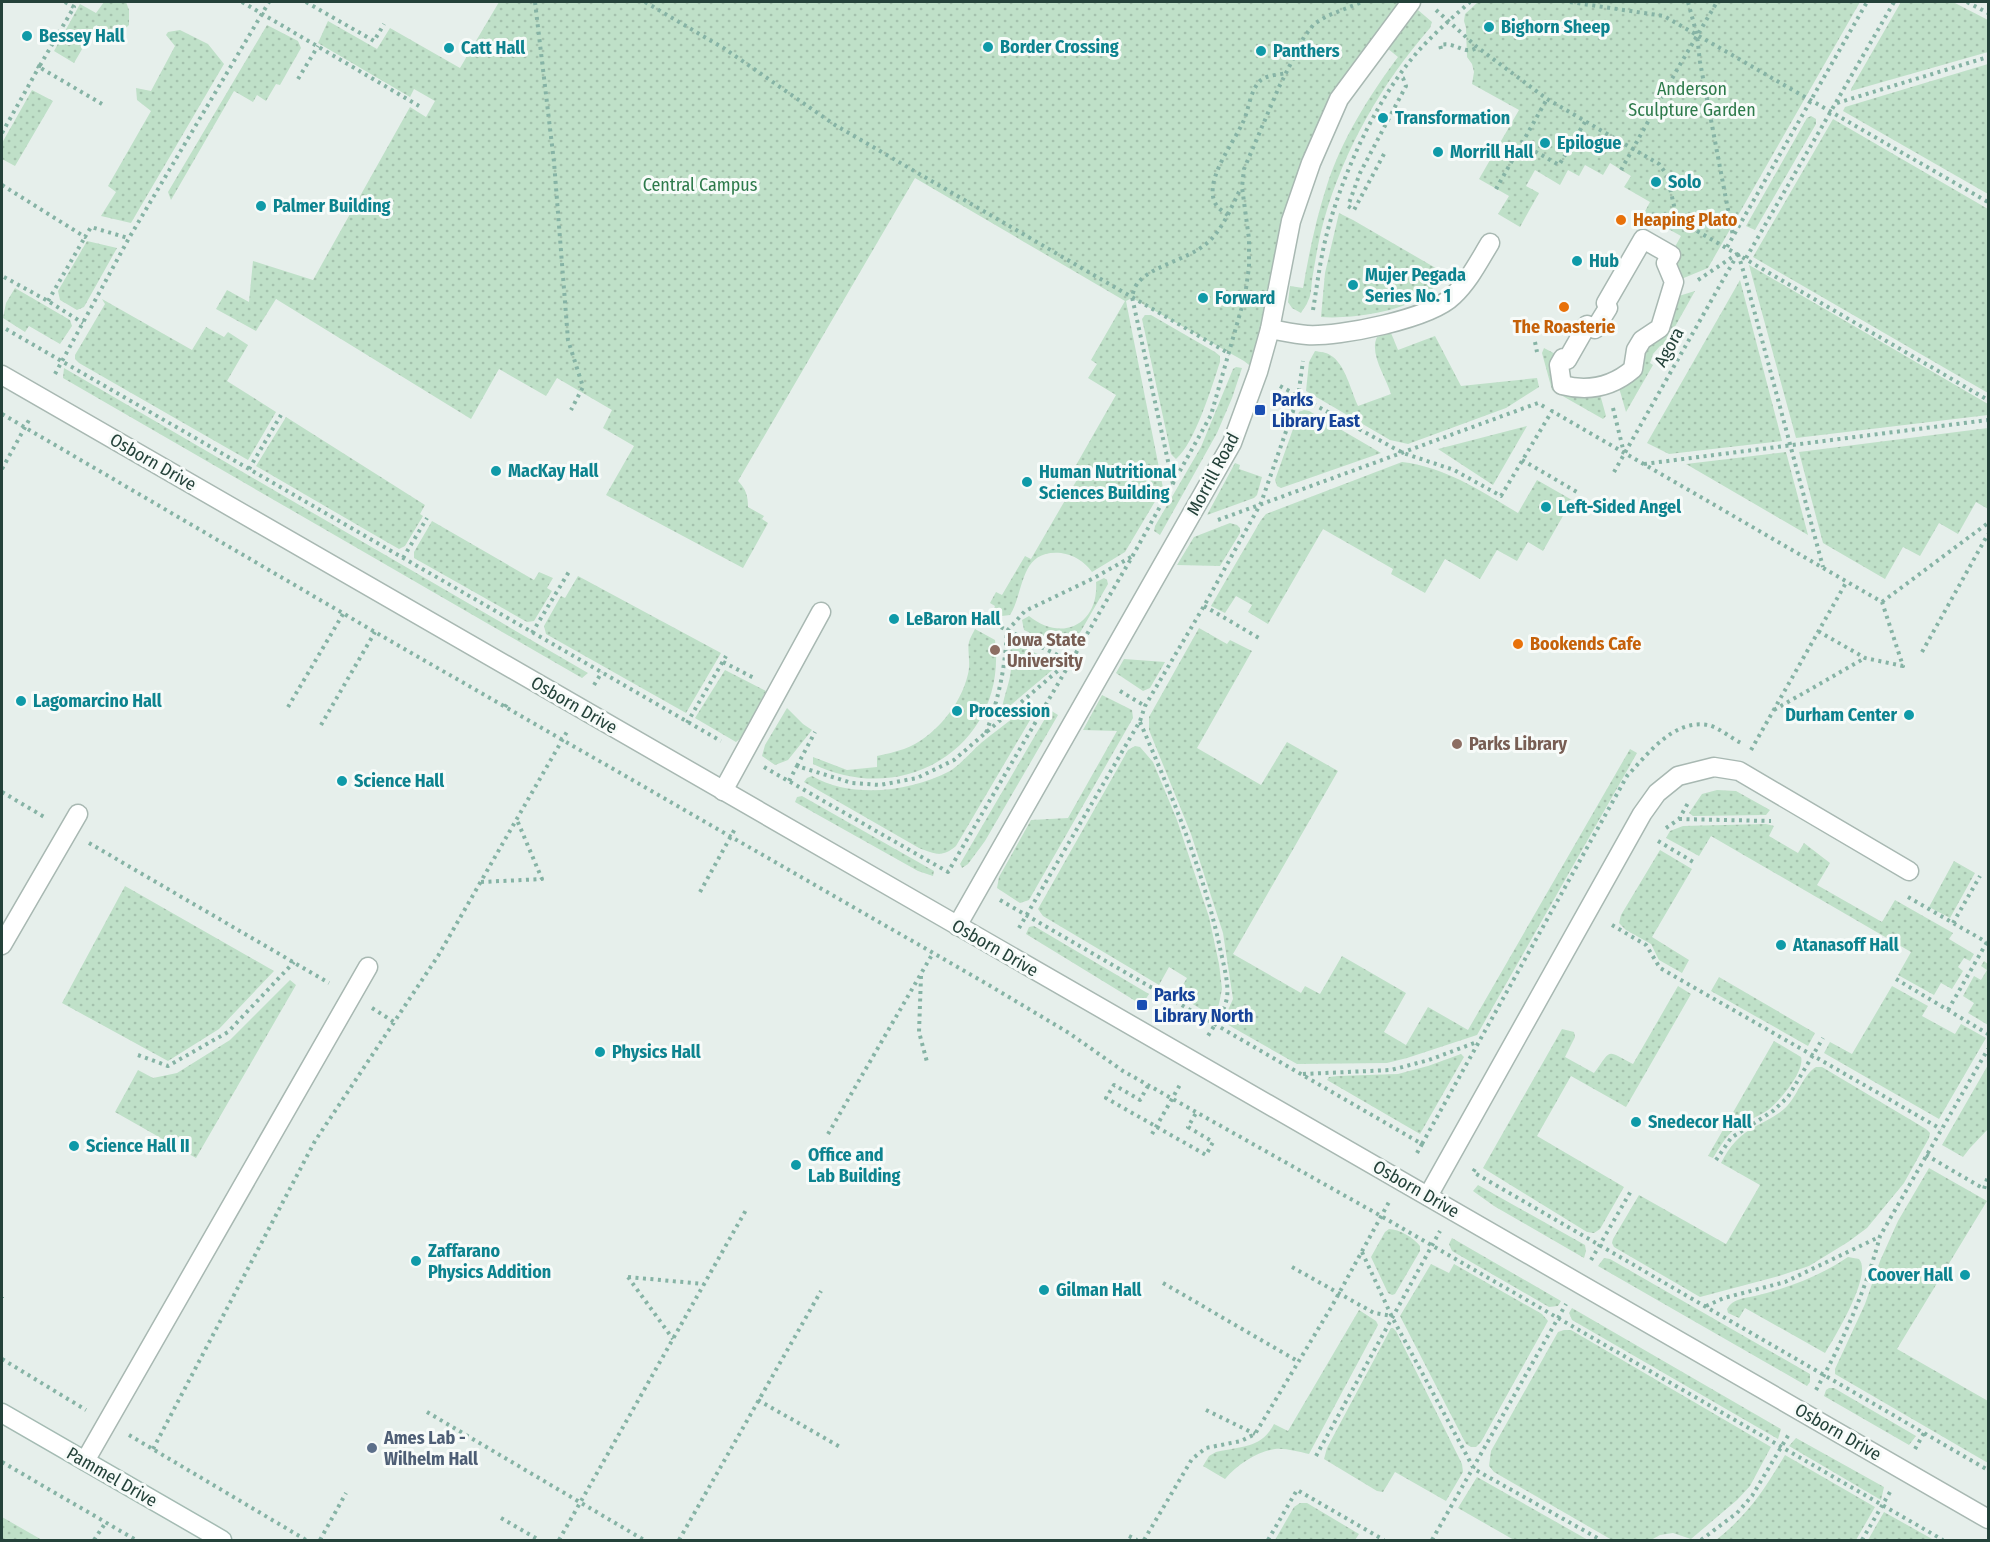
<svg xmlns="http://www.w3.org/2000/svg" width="1990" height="1542" viewBox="0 0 1990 1542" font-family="'Fira Sans Condensed',sans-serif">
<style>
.green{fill:url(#green-dots)}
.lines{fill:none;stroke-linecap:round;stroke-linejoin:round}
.lane-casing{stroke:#a8b8b2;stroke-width:21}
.street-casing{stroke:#a8b8b2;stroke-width:21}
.secondary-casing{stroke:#a4bbb3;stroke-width:21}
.path{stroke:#86b3a5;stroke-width:4;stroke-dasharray:3 4.5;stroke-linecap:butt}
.lane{stroke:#fff;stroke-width:18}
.street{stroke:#fff;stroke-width:18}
.secondary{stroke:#fff;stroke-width:18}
.culture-dot{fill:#0f9aa8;stroke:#f7fbf9;stroke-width:2}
.food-dot{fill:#e8710a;stroke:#f7fbf9;stroke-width:2}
.transit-dot{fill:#1a4fb4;stroke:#f7fbf9;stroke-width:2}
.education-dot{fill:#8d6e63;stroke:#f7fbf9;stroke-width:2}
.service-dot{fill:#5c6f8a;stroke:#f7fbf9;stroke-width:2}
.labels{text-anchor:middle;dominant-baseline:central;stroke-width:6;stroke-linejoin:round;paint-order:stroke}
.culture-label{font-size:18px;font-weight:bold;fill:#0d838f;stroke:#f7fbf9;text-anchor:start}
.park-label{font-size:18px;fill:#2d7a4b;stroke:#f7fbf9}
.food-label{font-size:18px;font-weight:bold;fill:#c56008;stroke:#f7fbf9;text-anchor:start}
.street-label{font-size:18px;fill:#24423a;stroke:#f7fbf9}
.transit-label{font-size:18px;font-weight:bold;fill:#164399;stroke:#f7fbf9;text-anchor:start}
.education-label{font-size:18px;font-weight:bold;fill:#785e54;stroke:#f7fbf9;text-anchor:start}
.service-label{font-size:18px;font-weight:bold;fill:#4e5e75;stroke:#f7fbf9;text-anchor:start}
</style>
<defs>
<pattern id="green-dots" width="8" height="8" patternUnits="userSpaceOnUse" patternTransform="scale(1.5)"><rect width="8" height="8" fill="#bfe0c8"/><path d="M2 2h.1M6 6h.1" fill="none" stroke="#a4c1ad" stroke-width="1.8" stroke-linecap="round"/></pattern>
</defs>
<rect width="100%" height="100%" fill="#e6efeb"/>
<!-- green -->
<path class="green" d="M104,2H126L129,10V25C115,39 112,33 96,25L74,63L54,51L80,4L96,13Z
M499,2H1411L1393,26L1311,163L1258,372L1244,361L1132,298L1126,301L1163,488L1125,552L1092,572C1084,561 1074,555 1061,553C1019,549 1025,591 1010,615L1002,616L991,614L995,606L990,603L996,592L1002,595L1025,556L1031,559L1078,478L1071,474L1116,395L1088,378L1097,364L1091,360L1125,301L915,178L738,481C746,489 748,496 748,507L764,516L762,519L768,523L743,568L606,495L634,446L603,428L612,410L557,378L546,396L499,369L471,419L276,299L256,331L216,309L227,290L249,302L253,261L313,280L410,107L426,117L435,101L414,89L410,97L318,43L328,21L377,49L390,28L460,68Z
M1478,2H1860L1708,268L1674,282L1666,263L1681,236L1643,215L1650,202L1624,187L1631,176L1610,163L1603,175L1585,165L1579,176L1568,170L1560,185L1535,170L1526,186L1539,193L1520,227L1498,214L1509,196L1479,179L1519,110L1472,84L1474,72L1472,64L1467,57L1466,28L1464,21L1465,14Z
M1901,2H1953L1988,20V52L1851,91V89Z
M1418,10L1432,22L1430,28C1382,83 1344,149 1324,220C1319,238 1316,256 1313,274C1311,283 1312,294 1308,301C1307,305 1303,309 1301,313L1292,308L1288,302L1290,286L1303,288C1309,253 1316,219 1327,185C1342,139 1369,96 1398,57L1387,48Z
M267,25L298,41L301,48L280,85L276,84L266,101L257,95L253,102L234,91L171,200L168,192Z
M180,30L208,44L224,64L131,223L101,216L116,192L108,186L151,111L137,100L136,88L151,91L175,46L166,35L168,32Z
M1988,64V194L1843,111L1845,107Z
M32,90L53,101L15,166L2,159V143Z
M1811,116L1816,119V124L1755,230L1746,226L1807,118Z
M1833,119L1988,209V393L1753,257Z
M1339,213L1353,220L1446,274C1438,283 1430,293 1418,299C1393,313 1349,319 1321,317L1325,273Z
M87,241L117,248L84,307L77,310L60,300L58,291Z
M1749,265L1988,404V415L1796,438Z
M1740,280L1782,441L1669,454L1647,443Z
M15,288L70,320L72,326L60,344L29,326L25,332L3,318L6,303Z
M1695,291L1663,348L1660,346L1653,354L1650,363L1653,365L1626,412L1617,381L1669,299Z
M102,299L192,350L206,327L224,337L228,332L248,345L227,381L276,412L248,460L79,363L75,359V355L105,304Z
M1151,315L1215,352L1220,356V362C1212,386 1195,443 1176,459L1171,454L1142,319L1145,315Z
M1391,333L1398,350L1435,336L1461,386L1537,378L1539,387L1506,408L1408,444L1390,440L1306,391L1309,362L1315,351C1320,352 1326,352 1330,355C1345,363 1351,391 1358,406L1391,394C1386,377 1369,354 1377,337Z
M1544,348L1563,358L1562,385L1598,387L1606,416L1603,419L1552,390L1542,353Z
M1236,367L1242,368L1232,398L1217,433L1160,535L1154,531L1155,526L1201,447L1233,369Z
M64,368L588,673L582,678L63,378Z
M1304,410L1309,411L1381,453L1281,488L1277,486L1275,480L1299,412Z
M286,417L425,505L420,514L423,516L405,546L399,549L385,541L256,466Z
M1527,426L1493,485L1438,449Z
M1988,428V509L1976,502L1958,534L1939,523L1920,556L1903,547L1885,579L1823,543L1799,452Z
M1786,452L1808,535L1686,464Z
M1402,462C1445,467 1481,491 1518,513L1537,480L1572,500L1543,551L1528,542L1517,561L1497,550L1480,579L1445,559L1425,593L1391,574L1393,569L1323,529L1268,624L1248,612L1252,605L1236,596L1225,613L1211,606L1261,520L1266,514Z
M1235,463L1240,465L1239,469L1262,477L1257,495L1254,498L1207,515Z
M432,521L534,580L539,572L553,578L547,588L552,591L534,621L527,622L414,558V552Z
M1230,523L1237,525L1240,528V533L1220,566L1177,565L1194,537Z
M578,576L721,653L686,713L546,634L544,626L561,596L565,598Z
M1104,578L1107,580L1108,584L1081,631L1074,640L1056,645L1024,630L1022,620L1029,616C1062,643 1099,624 1096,582Z
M1199,628L1227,644L1230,640L1252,651L1197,748L1261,785L1287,742L1338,771L1233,954L1301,993L1305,986L1320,994L1342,956L1406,993L1384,1032L1406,1045L1428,1007L1468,1030L1630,749L1637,753L1477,1035L1407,1058L1387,1063L1297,1064L1225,1023L1224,1019L1233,999L1223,933L1191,834L1149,730V717Z
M975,629L995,640C1008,745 905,809 813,764V757L847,770L877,767V756C886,754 895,752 904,749C934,738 961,705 968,674C971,663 967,649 969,642C970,638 973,633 975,629Z
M1012,645H1018L1053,661L1057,663V666L1006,709H1002C1004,694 1012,678 1011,664C1011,656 1009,652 1012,645Z
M1124,659L1165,662L1150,688L1143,691L1116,673Z
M725,670L766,691L741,738L736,742L695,718Z
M1102,695L1132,710L1133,718L1029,900L1020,903L997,888L999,877L1031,820L1068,818L1117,731L1083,730Z
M1028,707L1032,708L1033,715L956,846C942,858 935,854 919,848L804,782L807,778L812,776C852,799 910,792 950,771C961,764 971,752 981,743C996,731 1012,719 1028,707Z
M787,708L803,724L812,730L788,760L775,765L762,756L765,745Z
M1050,710L1058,715L985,841L968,864L962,868L960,864Z
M1135,746L1140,747L1153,762L1177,820L1209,917L1219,964L1222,989L1219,1004L1214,1017L1191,1003L1194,996L1181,988L1187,978L1169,967L1159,985L1043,916L1038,909L1128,750Z
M1717,790L1736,791L1770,810L1766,815L1693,816L1689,813L1702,794Z
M802,796L934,871L933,876L918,871L795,802L797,797Z
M1766,824L1774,826L1769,836L1798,853L1804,843L1830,863L1817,885L1882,922L1895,900L1953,933L1949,939L1974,954L1970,961L1964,958L1958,967L1963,971L1952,989L1941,983L1934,995L1898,975L1911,952L1711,836L1699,856L1666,838L1670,831L1683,826Z
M1660,850L1692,869L1652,937L1689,960L1682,973L1659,960L1651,944L1626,930L1619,923L1621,915Z
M1954,861L1975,873L1950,918L1929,907Z
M125,886L274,971L219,1029L168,1061L62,1003Z
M1034,926L1149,994L1142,1005L1026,934L1029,927Z
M1984,961L1988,964V1025L1968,1013L1974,1003L1963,996L1974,976L1981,980L1987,970L1981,966Z
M1719,977L1815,1033L1808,1046L1711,991Z
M290,980L296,985L196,1158L115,1112L138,1070L153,1078L177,1073L230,1040Z
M1678,986L1691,994L1626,1107L1571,1076L1537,1136L1624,1187L1600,1229L1594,1233L1587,1232L1483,1168L1562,1029L1574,1032L1575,1037L1565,1057L1594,1073C1612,1049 1605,1049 1633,1064Z
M1892,986L1928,1006L1922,1016L1955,1034L1961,1024L1986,1038L1939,1119L1824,1053L1830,1042L1852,1054Z
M1774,1041L1801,1057C1805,1071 1780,1101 1768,1110C1758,1117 1745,1121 1735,1129C1726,1136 1719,1148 1713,1158L1708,1156Z
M1461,1054L1464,1057L1420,1134L1327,1080L1329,1077L1338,1076L1398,1074L1428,1066Z
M1988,1065V1129L1970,1148L1963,1157L1942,1145Z
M1816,1067H1822L1926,1129L1930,1133L1929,1138L1904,1183L1867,1228L1848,1242L1809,1266L1779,1276L1700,1297L1614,1247L1612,1243L1613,1239L1639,1195L1726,1244L1760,1185L1721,1163C1729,1147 1740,1134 1756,1126C1768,1120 1779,1115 1788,1105C1798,1094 1803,1075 1816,1067Z
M1929,1168L1987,1201L1897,1349L1988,1401V1463L1835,1374V1369L1865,1304L1880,1261L1898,1221Z
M1478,1185L1585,1245L1586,1251L1584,1258L1494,1206L1473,1191Z
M1389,1229C1399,1229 1414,1238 1420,1246V1251L1395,1294L1392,1295L1388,1293L1371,1257L1385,1232Z
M1452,1238L1561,1301L1558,1306L1549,1307L1452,1251L1449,1244Z
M1848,1257L1859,1259C1873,1274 1835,1337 1825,1353L1745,1308L1739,1318L1728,1313L1727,1309C1732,1299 1745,1298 1755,1296C1788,1288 1820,1276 1848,1257Z
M1604,1258L1610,1259L1810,1374V1382L1807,1386L1598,1266Z
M1431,1264L1449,1273L1454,1264L1542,1314L1548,1321L1481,1442L1476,1447H1471L1466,1444L1400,1316Z
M1572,1308L1781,1429L1778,1439L1572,1320L1569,1313Z
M1359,1310L1376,1321L1378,1325L1309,1454C1299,1452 1286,1448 1275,1449C1256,1452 1237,1465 1225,1479L1203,1466L1209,1456L1216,1452C1241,1446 1261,1449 1274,1424L1288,1431Z
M1391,1328H1393L1396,1331L1462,1464L1463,1472L1446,1501L1395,1472L1383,1492L1377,1491L1324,1459L1327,1448Z
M1564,1330H1571L1771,1447L1750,1486L1737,1500L1691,1539L1673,1533L1660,1535L1651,1540H1612L1494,1472L1489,1466L1491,1451L1558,1332Z
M1829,1388H1834L1916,1436L1909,1445L1824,1396L1826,1390Z
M1796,1438L1884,1487L1881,1500L1789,1446Z
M1785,1455L1875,1507L1856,1540H1716C1749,1514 1764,1490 1785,1455Z
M1477,1477L1588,1540H1514L1458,1508Z
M1300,1503H1307L1359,1534L1355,1540H1275L1294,1507Z
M1884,1512L1934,1540H1868Z
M2,1517L42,1540H2Z"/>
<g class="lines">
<defs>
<path id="lane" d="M1270,329C1282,331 1295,334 1307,335C1339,337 1430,319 1453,296C1469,281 1479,261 1490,243
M723,791L821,612
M2,945L78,814
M1428,1196L1642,814L1657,793L1678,776L1714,767L1739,771L1909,871
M85,1461L368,967"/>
<path id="street" d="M1643,239L1671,255L1666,263L1674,282L1660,328L1642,340L1636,350L1633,369C1612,387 1589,392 1562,385L1559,365L1563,358L1567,360L1587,325L1595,329L1608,308L1606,303Z
M2,375L1988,1519
M957,926L1232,443L1258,372L1270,329L1291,221L1311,163L1339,99L1411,2"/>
<path id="secondary" d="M2,1413L222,1540"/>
</defs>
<!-- lane casing -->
<use href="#lane" class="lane-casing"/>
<!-- street casing -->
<use href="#street" class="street-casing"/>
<!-- secondary casing -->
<use href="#secondary" class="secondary-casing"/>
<!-- path -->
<path class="path" d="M65,2L74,7L39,67L102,104
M242,2L419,106
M306,2L374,41L384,24
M535,2L554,162L568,340L583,387L571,410
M645,2L725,49L835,125L1230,354
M1570,2L1664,16L1988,202
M1688,2L1697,35L1700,62L1733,236
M1967,2L1988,13
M1436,10L1477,47L1547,99L1659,164L1667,175L1675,210L1685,224L1988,400
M1441,49L1440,45C1456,41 1466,57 1477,47
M298,79L318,46
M1837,103L1988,57
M2,133L39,67L35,65
M1522,144L1559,165L1585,122
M1384,154L1354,210L1348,206L1360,173L1406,86L1403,78L1399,76
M1621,170L1678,68L1717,2
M2,185L85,237L91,227L128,238
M1496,189L1547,99
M1228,215C1224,212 1219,209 1217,206C1201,184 1233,144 1242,124C1249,112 1249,92 1260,81C1266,75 1278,75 1286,73
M1667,224L1675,210
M1727,247L1867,2
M1738,254L1744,273L1823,567
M1746,258L1894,2
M4,277L48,301L83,323
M1698,280L1737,254
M48,301L85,237
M1313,310C1317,286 1320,261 1326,237C1341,176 1379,92 1423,46C1438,30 1454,16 1470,2
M6,329L721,741
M1535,342L1537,352
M55,374L129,238L269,2
M1280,386L1403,453L1454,470L1501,496L1552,411L1882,602L1903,666L1865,658L1818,631
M1613,408L1624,453
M2,414L375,632L987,984L1069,1033L1123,1071L1381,1216L1943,1540
M1522,460L1577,492
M1644,464L1988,420
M2,469L29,420
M249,469L281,415
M1614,472L1736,257
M1173,484L1132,297C1133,293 1134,288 1137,284C1150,266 1187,260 1206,244C1223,230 1231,207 1241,188
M1218,520L1538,403L1548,409
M403,558L427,518
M1882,602L1988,523
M1204,606L1259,638
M974,614L1078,665
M532,633L570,570
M1922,652L1988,534
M723,662L756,679
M594,685L602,672
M1120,691L1145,706
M288,707L343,614
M505,707L509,701
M1774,710L1865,658
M1140,722C1172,796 1203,869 1220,948C1223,963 1229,982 1227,998C1224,1012 1214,1026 1206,1039
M687,723L726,656
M321,725L375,632
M986,733C999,697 1005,669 1007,631L1025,611L1094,578L1131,557
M1751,750L1847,581
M797,766L815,732
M764,767L948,872L1132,557L1211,415L1245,296L1249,267V239L1242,187L1244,169L1279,87L1304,37L1314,24L1327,16L1362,2
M789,781L797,766L852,783L880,785L917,778L954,760L1068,662
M2,792L46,818
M1679,819L1771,821
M1666,828L1679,819L1688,803
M1658,841L1695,863
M89,843L329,983
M481,882L542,879L517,820
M700,892L736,827
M1908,897L1988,943
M1000,900L1422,1144L1627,776C1648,754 1673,719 1708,725C1718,727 1731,738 1741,743
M1953,923L1980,876
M1612,925L1646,945L1660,968L1941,1129
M1019,928L1140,721L1145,706L1204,606L1261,503L1298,397L1303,361
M921,976L919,1032L927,1062
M1896,979L1988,1034
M372,1008L394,1022
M1948,1010L1987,942
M138,1055L168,1066L228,1032L294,962
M1303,1074L1391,1070L1429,1060L1477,1042
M1148,1086L1140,1100L1114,1085L1106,1098L1206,1155L1213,1142L1188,1127L1196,1113
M828,1134L933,953
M1152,1134L1181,1083
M1417,1153L1422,1144
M1926,1155L1984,1189L1988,1176
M1716,1160L1731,1138L1773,1111L1788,1097L1823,1038
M1475,1169L1473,1172L1988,1470
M1362,1252L1392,1317L1474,1469L1601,1540
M1591,1260L1631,1191
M1292,1267L1374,1313L1392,1316
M628,1277L673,1339
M628,1277L704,1284
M1163,1283L1299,1362
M2,1298V1297
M1706,1306L1724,1298L1785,1282L1879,1237
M2,1359L86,1410
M1816,1390C1843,1341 1866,1290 1880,1236L1988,1049
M758,1400L842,1448
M1206,1410L1255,1434
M427,1412L644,1540
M129,1435L306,1540
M153,1449L315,1141L438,956L568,730
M1915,1449L1924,1433
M1316,1456L1440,1231
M2,1462L136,1540
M501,1518L539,1540
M1129,1536L1137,1540
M94,1540L106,1522
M320,1540L346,1493
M559,1540L746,1210
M679,1540L821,1291
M1144,1540L1192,1459L1206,1448L1241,1441L1255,1434L1332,1306L1389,1202
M1268,1540L1297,1490L1384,1540
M1432,1540L1566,1304
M1701,1540L1737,1513L1752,1496L1789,1434
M1862,1540L1890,1492"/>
<!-- lane -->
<use href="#lane" class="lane"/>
<!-- street -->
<use href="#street" class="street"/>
<!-- secondary -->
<use href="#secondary" class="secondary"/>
</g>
<!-- markers -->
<g class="culture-dot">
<circle cx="1489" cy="27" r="6"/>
<circle cx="27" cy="36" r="6"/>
<circle cx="988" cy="47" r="6"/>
<circle cx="449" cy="48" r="6"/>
<circle cx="1261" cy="51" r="6"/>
<circle cx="1383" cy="118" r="6"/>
<circle cx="1545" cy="143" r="6"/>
<circle cx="1438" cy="152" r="6"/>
<circle cx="1656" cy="182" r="6"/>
<circle cx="261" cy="206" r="6"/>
<circle cx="1577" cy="261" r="6"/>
<circle cx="1353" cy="285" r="6"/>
<circle cx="1203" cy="298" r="6"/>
<circle cx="496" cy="471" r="6"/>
<circle cx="1027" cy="482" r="6"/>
<circle cx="1546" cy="507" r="6"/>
<circle cx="894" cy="619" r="6"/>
<circle cx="21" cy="701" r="6"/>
<circle cx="957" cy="711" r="6"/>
<circle cx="1909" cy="715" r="6"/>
<circle cx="342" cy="781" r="6"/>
<circle cx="1781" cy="945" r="6"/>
<circle cx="600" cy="1052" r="6"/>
<circle cx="1636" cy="1122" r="6"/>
<circle cx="74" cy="1146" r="6"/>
<circle cx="796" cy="1165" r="6"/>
<circle cx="416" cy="1261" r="6"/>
<circle cx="1965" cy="1275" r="6"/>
<circle cx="1044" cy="1290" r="6"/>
</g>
<g class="food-dot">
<circle cx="1621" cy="220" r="6"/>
<circle cx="1564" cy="307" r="6"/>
<circle cx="1518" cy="644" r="6"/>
</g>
<g class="transit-dot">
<rect x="1254" y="404" width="12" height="12" rx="3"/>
<rect x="1136" y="999" width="12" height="12" rx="3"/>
</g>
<g class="education-dot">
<circle cx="995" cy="650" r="6"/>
<circle cx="1457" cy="744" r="6"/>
</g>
<circle class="service-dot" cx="372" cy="1448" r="6"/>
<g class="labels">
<!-- culture labels -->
<g class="culture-label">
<text x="1501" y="27">Bighorn Sheep</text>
<text x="39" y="36">Bessey Hall</text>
<text x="1000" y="47">Border Crossing</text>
<text x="461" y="48">Catt Hall</text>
<text x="1273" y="51">Panthers</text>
<text x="1395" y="118">Transformation</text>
<text x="1557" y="143">Epilogue</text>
<text x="1450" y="152">Morrill Hall</text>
<text x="1668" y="182">Solo</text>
<text x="273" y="206">Palmer Building</text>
<text x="1589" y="261">Hub</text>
<text x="1365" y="275">Mujer Pegada<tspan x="1365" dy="21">Series No. 1</tspan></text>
<text x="1215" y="298">Forward</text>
<text x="508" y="471">MacKay Hall</text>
<text x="1039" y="472">Human Nutritional<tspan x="1039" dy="21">Sciences Building</tspan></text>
<text x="1558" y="507">Left-Sided Angel</text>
<text x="906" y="619">LeBaron Hall</text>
<text x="33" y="701">Lagomarcino Hall</text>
<text x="969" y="711">Procession</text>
<text x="1897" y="715" text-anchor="end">Durham Center</text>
<text x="354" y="781">Science Hall</text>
<text x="1793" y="945">Atanasoff Hall</text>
<text x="612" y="1052">Physics Hall</text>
<text x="1648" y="1122">Snedecor Hall</text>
<text x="86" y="1146">Science Hall II</text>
<text x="808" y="1155">Office and<tspan x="808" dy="21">Lab Building</tspan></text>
<text x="428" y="1251">Zaffarano<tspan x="428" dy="21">Physics Addition</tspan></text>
<text x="1953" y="1275" text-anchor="end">Coover Hall</text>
<text x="1056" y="1290">Gilman Hall</text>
</g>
<!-- park labels -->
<g class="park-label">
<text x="1692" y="89">Anderson<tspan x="1692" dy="21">Sculpture Garden</tspan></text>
<text x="700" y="185">Central Campus</text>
</g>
<!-- food labels -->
<g class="food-label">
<text x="1633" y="220">Heaping Plato</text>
<text x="1564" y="327" text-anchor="middle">The Roasterie</text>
<text x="1530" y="644">Bookends Cafe</text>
</g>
<!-- street labels -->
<g class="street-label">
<text transform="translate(1669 347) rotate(-61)">Agora</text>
<text transform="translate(153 462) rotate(30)">Osborn Drive</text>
<text transform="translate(1213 474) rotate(-62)">Morrill Road</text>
<text transform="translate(574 705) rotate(30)">Osborn Drive</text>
<text transform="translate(995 948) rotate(30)">Osborn Drive</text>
<text transform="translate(1416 1189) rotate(30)">Osborn Drive</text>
<text transform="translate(1838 1432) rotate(30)">Osborn Drive</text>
<text transform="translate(112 1477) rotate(30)">Pammel Drive</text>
</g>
<!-- transit labels -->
<g class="transit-label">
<text x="1272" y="400">Parks<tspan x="1272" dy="21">Library East</tspan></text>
<text x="1154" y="995">Parks<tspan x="1154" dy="21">Library North</tspan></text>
</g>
<!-- education labels -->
<g class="education-label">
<text x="1007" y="640">Iowa State<tspan x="1007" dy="21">University</tspan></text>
<text x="1469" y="744">Parks Library</text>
</g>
<!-- service labels -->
<g class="service-label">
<text x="384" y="1438">Ames Lab -<tspan x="384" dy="21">Wilhelm Hall</tspan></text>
</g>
</g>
<!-- border -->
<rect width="1990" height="1542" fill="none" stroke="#24423a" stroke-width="6"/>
</svg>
